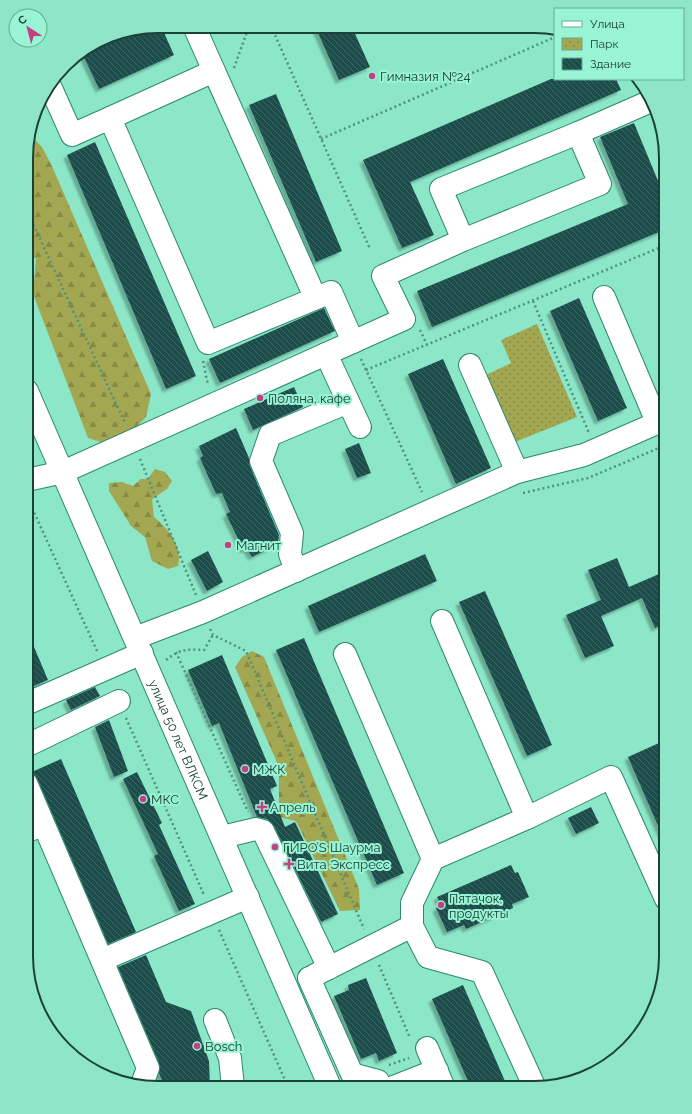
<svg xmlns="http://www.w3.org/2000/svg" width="692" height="1114" viewBox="0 0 692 1114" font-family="Raleway,sans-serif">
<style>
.forest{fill:url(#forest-firs)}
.park{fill:url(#park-dots)}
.building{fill:url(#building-back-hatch);filter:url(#shadow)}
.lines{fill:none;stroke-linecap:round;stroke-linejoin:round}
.minor-casing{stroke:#2b896f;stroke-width:24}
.path{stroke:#52927d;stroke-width:2.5;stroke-dasharray:2 3;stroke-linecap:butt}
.minor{stroke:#fff;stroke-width:22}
.poi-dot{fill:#c34087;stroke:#99f3d5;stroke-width:1.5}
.labels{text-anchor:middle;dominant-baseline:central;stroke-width:4;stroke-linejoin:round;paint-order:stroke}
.poi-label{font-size:13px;fill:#1c4236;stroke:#99f3d5;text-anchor:start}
.street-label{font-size:13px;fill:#1c4236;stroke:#99f3d5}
.rim{fill:none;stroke:#1c4236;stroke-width:2}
</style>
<defs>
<pattern id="forest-firs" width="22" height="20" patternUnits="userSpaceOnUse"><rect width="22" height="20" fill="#a4a751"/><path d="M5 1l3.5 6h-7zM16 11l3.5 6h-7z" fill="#858a44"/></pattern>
<pattern id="park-dots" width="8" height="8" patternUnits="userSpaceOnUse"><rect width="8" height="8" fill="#a4a751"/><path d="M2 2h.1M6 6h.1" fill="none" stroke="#858a44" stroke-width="1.8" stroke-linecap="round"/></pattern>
<pattern id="building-back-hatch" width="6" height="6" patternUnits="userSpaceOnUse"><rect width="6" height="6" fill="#1b4e4b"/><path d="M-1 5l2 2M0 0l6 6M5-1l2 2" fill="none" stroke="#3b6663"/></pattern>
<filter id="shadow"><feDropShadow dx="-3.5" dy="3.5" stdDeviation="1" flood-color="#0004"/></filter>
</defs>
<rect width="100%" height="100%" fill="#8ce6c8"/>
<!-- forest -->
<path class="forest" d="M29,134L42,147L51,164L151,394L146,417L133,430L104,443L88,438L33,294L36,258L27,257V141Z
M155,469L165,472L172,481L167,489L152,499L154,517C169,530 183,546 178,566L168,569L152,561L145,537L131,526L109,491V483L122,482L133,486L141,479H148Z
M252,651L264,657L359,889L360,910L340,911L296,821L279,817V767L235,667L242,657Z"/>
<!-- park -->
<path class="park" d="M537,324L577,417L515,442L486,375L511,363L501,340Z"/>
<!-- building -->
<path class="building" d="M158,26H161L174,55L99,89L83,55L138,30Z
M315,26L352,27L370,67L339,80Z
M551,79H616L621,90L410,182L434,235L402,248L363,160Z
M276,94L342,251L316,262L249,105Z
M634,123L666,200V229L432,327L417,291L628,204L600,137Z
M95,142L196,376L166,389L67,155Z
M579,298L627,408L598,421L550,311Z
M324,308L335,331L220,383L209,359Z
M443,359L491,468L456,484L408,374Z
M294,387L303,407L253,430L244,409Z
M236,428L249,458L250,466L279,535L278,544L252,557L247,549H243L226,514L230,512L222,493L216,494L200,458L203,456L199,446Z
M359,443L371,473L357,478L345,449Z
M208,551L223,582L207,591L191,560Z
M425,554L437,581L319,632L308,606Z
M617,558L629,587L666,571V623L655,628L642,598L601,616L614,646L585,658L566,615L601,600L588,570Z
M485,591L552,745L527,756L459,602Z
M26,628L48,680L26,689Z
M304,638L404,873L377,885L276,650Z
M222,655L277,786L270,789L285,827L295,822L338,914L321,922L274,826L267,819L257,817L219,723L212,726L188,670Z
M95,687L100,696L71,710L66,700Z
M109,720L128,771L114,777L95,727Z
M659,743L666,760V844L628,757Z
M61,759L136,932L108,944L37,778L32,772Z
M137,772L162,823L159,825L195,904L179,911L154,856L158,854L123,779Z
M591,807L599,823L576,834L568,818Z
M511,865L515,873L518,872L529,897L512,904L513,908L466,929L464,925L447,932L436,908L441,905L437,897Z
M146,955L166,1002L191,1011L209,1061L210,1087H165L159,1073V1063L118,967Z
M366,978L397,1053L379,1061L376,1053L361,1059L334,996L349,990L348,985Z
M463,985L508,1088H471L432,999Z"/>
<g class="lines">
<defs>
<g id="minor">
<path d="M194,26L214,71"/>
<path d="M50,86L72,135L110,118L208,343L331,292L353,342"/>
<path d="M110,118L214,71L315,297"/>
<path d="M578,133L651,101"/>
<path d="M604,297L657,422"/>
<path d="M326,354L360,427"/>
<path d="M470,365L517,472"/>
<path id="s1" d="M27,391L330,1087"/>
<path d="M27,480L63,472L404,319L383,276L463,240L600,184L578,133L441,189L463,240"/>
<path d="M296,571L290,554L292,533L261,461L270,435L348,402"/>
<path d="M135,638L203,612L517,472L584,455L666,419"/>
<path d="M345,654L433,859L412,903V926L428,957L482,972L535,1088"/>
<path d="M26,704L142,653"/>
<path d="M26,746L119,701"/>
<path d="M26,783L148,1068L141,1087"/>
<path d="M527,818L611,777L666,899"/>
<path d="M26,832L43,824"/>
<path d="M222,837L256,829L263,831L329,968"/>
<path d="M433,859L527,818L442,621"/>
<path d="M102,960L248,897"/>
<path d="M315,975L412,926"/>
<path d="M309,978L352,1074L378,1081L381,1088"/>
<path d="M215,1020L230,1058L233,1087"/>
<path d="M427,1048L444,1088"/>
<path d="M391,1088L437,1070"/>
</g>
</defs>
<!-- minor casing -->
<use href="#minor" class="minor-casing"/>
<!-- path -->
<path class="path" d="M271,26L370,249
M234,68L249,26
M321,139L555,37
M27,211L125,423
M533,301L589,433
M420,330L427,345
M361,359L422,492
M203,361L208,385
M366,370L666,245
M140,459L196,595
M523,493L588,478L666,445
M28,499L97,651
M210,629L213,635L246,651L364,929
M176,652L248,812
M166,660C180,649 186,649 204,650L213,635
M126,718L204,895
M219,930L288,1087
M379,965L410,1038
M389,1065L409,1058"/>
<!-- minor -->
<use href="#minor" class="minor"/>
</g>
<!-- markers -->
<g class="poi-dot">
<circle cx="372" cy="76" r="4"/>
<circle cx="260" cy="398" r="4"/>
<circle cx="228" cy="545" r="4"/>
<circle cx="245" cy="769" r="4"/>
<circle cx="143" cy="799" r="4"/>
<path d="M260 801h4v4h4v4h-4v4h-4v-4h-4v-4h4z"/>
<circle cx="275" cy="847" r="4"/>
<path d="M287 858h4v4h4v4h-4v4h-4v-4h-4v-4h4z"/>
<circle cx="441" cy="905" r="4"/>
<circle cx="197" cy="1046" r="4"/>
</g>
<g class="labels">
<!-- poi labels -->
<g class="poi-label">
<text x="380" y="76">Гимназия №24</text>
<text x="268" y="398">Поляна, кафе</text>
<text x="236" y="545">Магнит</text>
<text x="253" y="769">МЖК</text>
<text x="151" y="799">МКС</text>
<text x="270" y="807">Апрель</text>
<text x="283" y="847">ГИРО’S Шаурма</text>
<text x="297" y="864">Вита Экспресс</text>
<text x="449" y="898">Пятачок,<tspan x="449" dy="15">продукты</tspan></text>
<text x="205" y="1046">Bosch</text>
</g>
<!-- street labels -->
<g class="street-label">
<text stroke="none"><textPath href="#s1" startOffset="380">улица 50 лет ВЛКСМ</textPath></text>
</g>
</g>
<!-- crop -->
<path d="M0 0H692V1114H0ZM158 33H534A125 125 0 0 1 659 158V956A125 125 0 0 1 534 1081H158A125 125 0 0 1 33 956V158A125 125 0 0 1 158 33Z" fill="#8fe5c8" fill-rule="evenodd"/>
<path class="rim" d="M158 33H534A125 125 0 0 1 659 158V956A125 125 0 0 1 534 1081H158A125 125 0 0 1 33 956V158A125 125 0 0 1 158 33Z"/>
<!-- legend -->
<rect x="554" y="8" width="130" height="72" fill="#99f3d5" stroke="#67ac95"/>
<rect x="562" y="21" width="20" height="6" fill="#ffffff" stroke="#67ac95"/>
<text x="590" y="28" font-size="12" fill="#1c4236">Улица</text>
<rect x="562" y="38" width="20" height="12" fill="url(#park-dots)" stroke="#67ac95"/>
<text x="590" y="48" font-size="12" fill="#1c4236">Парк</text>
<rect x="562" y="58" width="20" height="12" fill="url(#building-back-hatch)" stroke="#67ac95"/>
<text x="590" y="68" font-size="12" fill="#1c4236">Здание</text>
<!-- north arrow -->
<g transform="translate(28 28) rotate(324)"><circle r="19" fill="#99f3d5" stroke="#67ac95"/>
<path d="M0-3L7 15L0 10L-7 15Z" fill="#c34087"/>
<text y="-6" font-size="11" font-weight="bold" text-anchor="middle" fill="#1c4236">С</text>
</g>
</svg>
